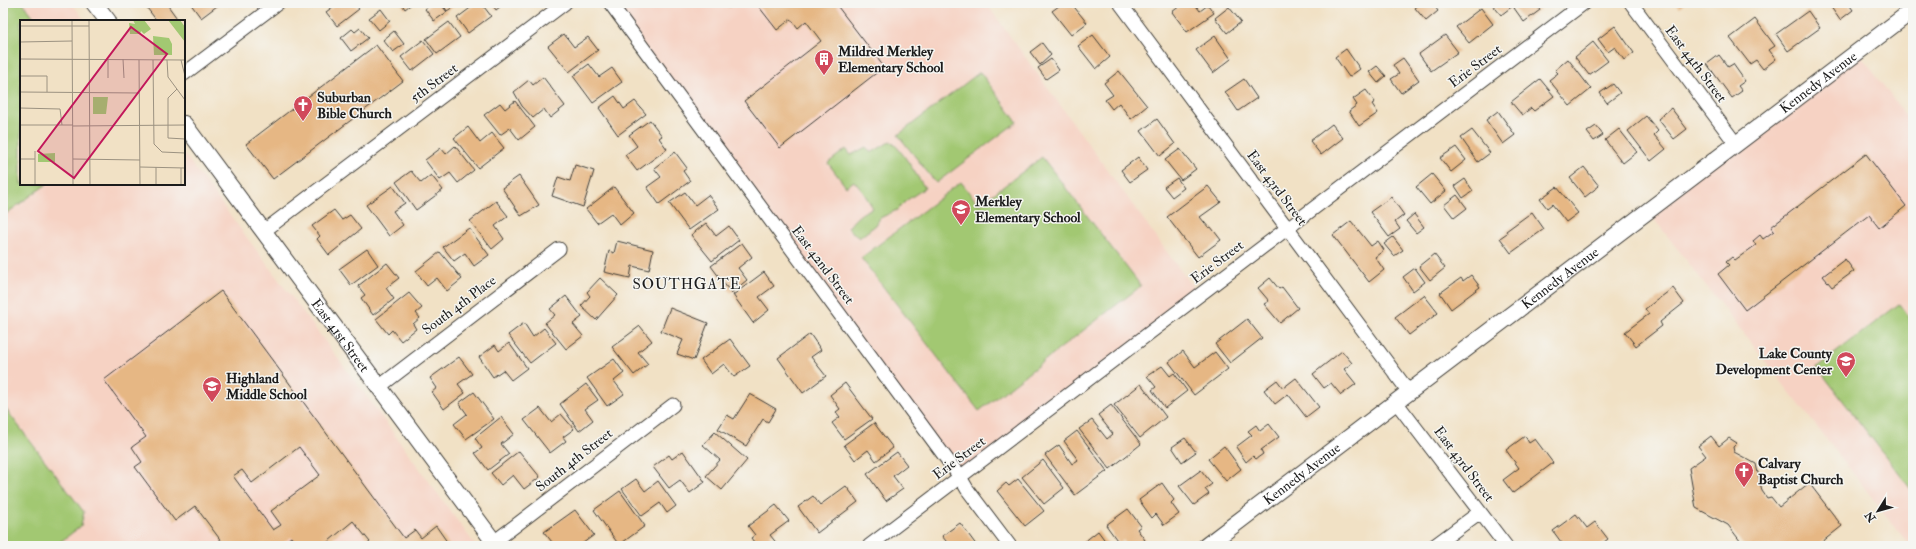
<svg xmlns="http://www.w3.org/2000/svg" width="1916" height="549" viewBox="0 0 1916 549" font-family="'IM FELL Double Pica',serif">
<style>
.built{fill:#f6d2c3}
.green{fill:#a2c872;stroke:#5f7247}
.building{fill:#e6b784;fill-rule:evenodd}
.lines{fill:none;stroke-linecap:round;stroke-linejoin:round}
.minor-casing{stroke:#3c3a35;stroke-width:15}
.tertiary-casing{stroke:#3c3a35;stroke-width:18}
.minor{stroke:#fff;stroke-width:13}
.tertiary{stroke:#fff;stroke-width:16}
.labels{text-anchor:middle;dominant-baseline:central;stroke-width:3;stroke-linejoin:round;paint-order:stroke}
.poi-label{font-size:14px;font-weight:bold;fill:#1c1c1c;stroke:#f6f6f2;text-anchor:start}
.street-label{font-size:14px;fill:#1c1c1c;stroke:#f6f6f2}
.neighbourhood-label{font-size:15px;letter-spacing:1px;fill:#1c1c1c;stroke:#f6f6f2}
.inset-road{fill:none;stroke:#9c9281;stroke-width:1}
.view{fill:#c2185b;fill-opacity:0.15;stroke:#c2185b;stroke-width:2}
.inset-edge{fill:none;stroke:#1c1c1c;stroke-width:2}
</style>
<rect width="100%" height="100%" fill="#f6f6f2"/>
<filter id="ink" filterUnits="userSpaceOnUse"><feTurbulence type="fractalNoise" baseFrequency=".025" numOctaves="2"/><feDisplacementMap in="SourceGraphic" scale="8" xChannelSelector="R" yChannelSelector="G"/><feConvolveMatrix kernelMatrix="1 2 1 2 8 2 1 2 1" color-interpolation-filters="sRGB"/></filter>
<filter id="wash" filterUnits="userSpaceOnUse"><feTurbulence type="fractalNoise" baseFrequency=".012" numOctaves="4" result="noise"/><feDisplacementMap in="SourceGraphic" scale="16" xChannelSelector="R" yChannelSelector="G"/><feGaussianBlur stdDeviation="0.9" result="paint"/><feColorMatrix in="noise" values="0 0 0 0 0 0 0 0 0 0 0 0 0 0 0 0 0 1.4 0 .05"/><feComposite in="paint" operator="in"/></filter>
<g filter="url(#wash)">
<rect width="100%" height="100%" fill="#f1e1c5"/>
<!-- built -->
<path class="built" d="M3,3H72L85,21H21V184H184V154L367,397L476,546H3Z
M610,3H986L1199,296L960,477Z
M1858,51L1913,126V546H1910L1647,210Z"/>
<!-- green -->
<path class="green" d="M3,3H23L37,21H21V184H47L3,216Z
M980,72L1017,122L936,183L898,135Z
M891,141C905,154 914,172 925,188L907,200L897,210L880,218L876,225L859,238L848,228C855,218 862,212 873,208L863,192L854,181L846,187L828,163L846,149L851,155L866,147L871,153Z
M1042,157L1141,286L979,411L861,258L961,182L979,205Z
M1899,304L1913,323V492L1817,367Z
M5,408L84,512L81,526L55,546H3V409Z"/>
<g id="blocks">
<!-- building -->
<path class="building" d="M146,3H166L179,21H157L144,4Z
M190,3H221L201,18Z
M338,3H354L359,9L337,26L326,12Z
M401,3H413L405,9Z
M432,3H440L447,12L434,21L425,9Z
M442,3H459L447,11Z
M477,3H481L491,16L468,33L457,18Z
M491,3H505L496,10Z
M725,3H735L729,8Z
M756,3H835L884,67L780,148L744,101L821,41L806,21L798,28L791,19L777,30Z
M1063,3H1071L1087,23L1071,35L1052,11Z
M1184,3H1194L1200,11L1208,5L1214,13L1187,32L1172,12Z
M1421,3H1432L1438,11L1426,21L1415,8Z
M1491,3H1512L1514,5L1501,15Z
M1517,3H1535L1540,10L1524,22L1514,8L1518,4Z
M1675,3H1686L1679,8Z
M1828,3H1848L1853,10L1840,20Z
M1229,7L1241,22L1227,33L1215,18Z
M1481,8L1493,24L1469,43L1456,27Z
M381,9L390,21L379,30L369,18Z
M1808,11L1820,28L1788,51L1776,34Z
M1755,19L1775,46L1769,50L1776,59L1763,69L1756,60L1750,64L1730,38Z
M449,22L460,37L437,54L426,39Z
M1615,26L1634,53L1624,60L1615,47L1608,52L1598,39Z
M360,28L368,38L351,51L341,38L352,29L355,32Z
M394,31L404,44L393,52L383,40Z
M564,34L574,47L588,37L598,50L569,72L548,46Z
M1093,35L1110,57L1096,69L1078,46Z
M1445,35L1458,52L1431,71L1419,54Z
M1215,36L1231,59L1213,73L1196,50Z
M423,40L434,54L412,71L401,57Z
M1593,42L1608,61L1589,75L1575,57Z
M1042,43L1051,55L1040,65L1030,52Z
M376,45L403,81L273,179L246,144Z
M1346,49L1360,69L1349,77L1335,57Z
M1719,55L1728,67L1733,64L1745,81L1738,86L1742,91L1732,98L1707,64Z
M1403,58L1419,80L1401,93L1391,79L1399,74L1393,65Z
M1051,59L1059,70L1046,79L1038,68Z
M1568,59L1591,89L1570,106L1549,80L1558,73L1555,70Z
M589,64L599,77L612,68L622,82L593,103L573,76Z
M1377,66L1386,76L1378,83L1369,72Z
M1119,71L1147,106L1131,119L1119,103L1112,109L1105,100L1113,95L1104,83Z
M543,77L565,106L550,118L544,109L533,118L522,106L514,92L529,80L533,85Z
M1244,79L1257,98L1238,111L1225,92Z
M1540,79L1554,96L1534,111L1531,108L1522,115L1511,102Z
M1613,84L1620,93L1607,103L1600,93Z
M1366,90L1375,102L1372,104L1378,113L1359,126L1349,111L1357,105L1353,99Z
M615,96L624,109L635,101L646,114L618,135L599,108Z
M515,101L535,127L519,140L510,128L500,135L484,115L500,103L505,109Z
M1671,108L1687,129L1674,139L1658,119Z
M1498,111L1515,135L1503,144L1486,120Z
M1646,116L1658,131L1654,135L1666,149L1651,161L1628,131Z
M1157,119L1175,144L1160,156L1141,131Z
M650,120L662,136L659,138L667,149L637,171L625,155L637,146L629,135Z
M1332,124L1343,138L1321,155L1310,141Z
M1596,126L1603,135L1594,141L1587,132Z
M468,127L480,143L492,133L504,148L478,168L454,138Z
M1619,129L1637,152L1623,163L1605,140Z
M1472,130L1490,153L1478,162L1461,138Z
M455,146L474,170L458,183L450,173L440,180L425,160L441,148L446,154Z
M1456,147L1466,160L1451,172L1440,158Z
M1180,149L1196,169L1181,180L1165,160Z
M675,152L687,168L683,171L690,181L659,204L647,187L661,177L654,168Z
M1866,154L1906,206L1879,228L1869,215L1745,310L1718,274L1729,265L1726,262L1732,257L1735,260L1756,245L1753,241L1760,235L1763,239L1774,231L1771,227Z
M1138,157L1147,170L1130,182L1121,170Z
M575,165L594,171L583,207L552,196L558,177L570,181Z
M1584,167L1599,186L1585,197L1570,178Z
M411,171L421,183L431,175L443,190L416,210L396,182Z
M1432,174L1446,191L1430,204L1416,187Z
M519,176L539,205L521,216L502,188Z
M1177,178L1184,188L1172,197L1164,187Z
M1465,179L1473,191L1463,198L1455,186Z
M393,186L405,203L393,211L403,225L389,236L366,205Z
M1208,186L1221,202L1200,217L1209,228L1211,227L1221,240L1198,257L1167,217Z
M614,187L634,213L620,225L611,213L597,223L586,209Z
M1557,187L1578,213L1566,222L1552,204L1547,208L1540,199Z
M685,192L695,205L708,195L719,209L689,230L669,203Z
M1457,195L1467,208L1454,218L1444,205Z
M1391,197L1404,215L1395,222L1400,229L1389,237L1370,212Z
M496,201L508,216L495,226L504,239L492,249L470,221Z
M334,210L342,220L350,215L361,229L329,255L317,239L320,236L312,226Z
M1532,212L1544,229L1511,253L1500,238L1507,233L1506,231Z
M1414,214L1424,227L1416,233L1406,221Z
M1351,221L1371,246L1378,241L1384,250L1375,257L1384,270L1369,282L1333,235Z
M706,223L716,236L729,226L739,240L712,261L691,235Z
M469,228L489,255L474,266L465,253L454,261L443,247Z
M1393,237L1403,250L1394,256L1384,244Z
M617,241L653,250L649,270L632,266L630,278L604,272L609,251L614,253Z
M742,243L752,257L738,268L747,280L731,293L711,266Z
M367,249L378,265L351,285L339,269Z
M440,252L462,279L447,291L437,278L427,286L416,271Z
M1434,254L1445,268L1430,280L1419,266Z
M1845,259L1854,271L1832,287L1823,276Z
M387,263L399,278L386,288L394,299L373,315L361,298L365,295L358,286Z
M1415,268L1425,282L1413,291L1403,277Z
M764,272L774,286L759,297L769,310L753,323L733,295Z
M1471,275L1480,287L1451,309L1440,293L1461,278L1463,281Z
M600,278L618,295L596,320L581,306L590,296L587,292Z
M1270,278L1279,289L1282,287L1298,308L1280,323L1264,304L1269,301L1258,288Z
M1673,288L1684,303L1660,322L1662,326L1636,346L1625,332L1649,314L1645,309Z
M221,291L404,538L415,530L421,538L436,526L450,546H365L370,542L353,521L323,546H298L291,537L283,543L285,546H225L195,506L175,521L135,467L142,462L132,447L146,437L104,380ZM299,447L320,475L271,511L281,525L273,530L233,476L242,470L252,483Z
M409,293L422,308L416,313L420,318L413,324L416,329L401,341L392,330L388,334L376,319Z
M1424,295L1438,313L1409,335L1395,317Z
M566,296L582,317L573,324L583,336L566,349L545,323L555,315L550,309Z
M670,308L708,323L694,360L677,354L683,340L661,331Z
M1247,319L1262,338L1230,363L1215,344Z
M524,323L533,337L544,328L556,343L530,363L508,335Z
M640,326L652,341L638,352L648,364L634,375L612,347Z
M810,334L821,350L811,357L826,376L803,393L778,358Z
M730,339L750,366L734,377L724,364L711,374L701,360Z
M509,343L527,368L511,380L503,370L493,377L479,357L495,345L499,351Z
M1183,351L1195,367L1215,352L1228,369L1194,395L1169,362Z
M1342,351L1352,363L1344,369L1356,384L1341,395L1331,383L1324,388L1313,374Z
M459,357L472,374L458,384L465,393L444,409L432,392L437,388L430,378Z
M614,359L624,373L614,381L624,394L607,406L587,378Z
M1162,366L1170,376L1174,373L1187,391L1165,408L1152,390L1156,387L1147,376Z
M1296,378L1319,407L1306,417L1288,394L1275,404L1264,390L1277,380L1283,388Z
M845,383L872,419L844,439L832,423L840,417L836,412L840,409L830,395Z
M586,384L598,400L585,409L593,420L579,431L560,404Z
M1141,384L1166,417L1140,438L1114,405Z
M474,392L494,419L466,439L454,424L467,414L459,403Z
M750,394L776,409L768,422L763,419L746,446L718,429L727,415L734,419Z
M1111,405L1141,444L1110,469L1079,429L1092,420L1107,439L1113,434L1098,415Z
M540,408L551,422L561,414L574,429L563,437L566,441L550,453L524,420Z
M501,417L514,434L501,444L509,454L488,470L475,453L482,448L475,438Z
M874,423L893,448L876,461L868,450L855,460L844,445Z
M1269,424L1279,437L1261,450L1263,454L1256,459L1253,456L1246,462L1236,447L1252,435L1248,431L1256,425L1260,431Z
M1077,431L1107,471L1075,495L1045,455L1059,445L1072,464L1078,460L1064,441Z
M715,432L747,460L722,490L706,476L720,460L703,445Z
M1525,436L1529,443L1535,439L1553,463L1513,493L1503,480L1519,468L1506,450Z
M1711,436L1719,446L1729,438L1737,443L1733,447L1734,452L1756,464L1762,491L1767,498L1771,497L1779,507L1809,483L1842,526L1817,546H1744L1728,525L1696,508L1689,468L1706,456L1698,446Z
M1185,438L1196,452L1182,462L1172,447Z
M1224,446L1241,469L1226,481L1208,459Z
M519,451L540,477L524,489L513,475L501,485L491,473Z
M683,451L705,482L690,493L680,480L669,488L653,467L669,455L672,459Z
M897,452L907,465L893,476L903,489L886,501L867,474Z
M1043,460L1064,488L1044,504L1022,477Z
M1201,470L1212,484L1205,489L1209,494L1194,505L1179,486Z
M636,479L645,491L658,481L676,506L667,513L660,503L642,516L622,489Z
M1018,479L1044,511L1025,526L997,491L1006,483L1009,486Z
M1162,483L1174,500L1171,503L1179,514L1164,525L1156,514L1152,518L1139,500Z
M846,486L858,502L817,533L798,507L813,496L820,505Z
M620,491L645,526L619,545L594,510Z
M776,505L789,521L770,535L778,545L757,546L751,538L755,535L748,526Z
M1128,509L1141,526L1137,529L1145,540L1137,546H1127L1123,540L1119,543L1106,525Z
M575,510L594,535L579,546H547L552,542L544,532Z
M1576,514L1587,528L1595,522L1608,539L1599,546H1564L1553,531Z
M960,523L977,546H950L942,536Z
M1098,531L1109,546H1079Z
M196,541L200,546H189Z"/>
</g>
</g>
<g filter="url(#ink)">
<use href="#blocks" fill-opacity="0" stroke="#3c3a35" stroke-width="1"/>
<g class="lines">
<defs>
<path id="minor" d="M610,3L960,477L967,489L1010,546
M1120,3L1409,392
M1631,3L1736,144
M184,74L278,3
M264,231L565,3
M379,387L559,249
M1396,402L1506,546
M494,542L673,405
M869,546L1584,3
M1434,546L1480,512"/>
<g id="tertiary">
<path d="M94,3L108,21"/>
<path id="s1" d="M184,124L497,546"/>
<path id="s2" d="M1206,546L1913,10"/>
</g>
</defs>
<!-- minor casing -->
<use href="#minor" class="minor-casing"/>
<!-- tertiary casing -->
<use href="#tertiary" class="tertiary-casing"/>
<!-- minor -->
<use href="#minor" class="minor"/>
<!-- tertiary -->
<use href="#tertiary" class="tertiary"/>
</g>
</g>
<!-- icons -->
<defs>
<symbol id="building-pin" viewBox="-11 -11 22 30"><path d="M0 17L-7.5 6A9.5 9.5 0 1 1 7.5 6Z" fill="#d1495b" stroke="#f6f6f2"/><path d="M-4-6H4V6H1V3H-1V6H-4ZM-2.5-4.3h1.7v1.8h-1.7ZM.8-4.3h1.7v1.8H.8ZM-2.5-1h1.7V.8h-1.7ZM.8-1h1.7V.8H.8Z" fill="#fff"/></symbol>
<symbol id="church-pin" viewBox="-11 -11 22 30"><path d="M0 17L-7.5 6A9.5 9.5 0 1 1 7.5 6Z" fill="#d1495b" stroke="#f6f6f2"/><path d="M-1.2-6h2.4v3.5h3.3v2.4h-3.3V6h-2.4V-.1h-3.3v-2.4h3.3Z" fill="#fff"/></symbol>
<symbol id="school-pin" viewBox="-11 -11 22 30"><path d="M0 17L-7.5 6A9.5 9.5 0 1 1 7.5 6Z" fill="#d1495b" stroke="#f6f6f2"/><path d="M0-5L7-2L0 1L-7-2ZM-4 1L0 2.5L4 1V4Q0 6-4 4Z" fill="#fff"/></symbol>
</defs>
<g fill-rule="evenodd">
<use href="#building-pin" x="813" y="48" width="22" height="30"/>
<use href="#church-pin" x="292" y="94" width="22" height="30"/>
<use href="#school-pin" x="950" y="198" width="22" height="30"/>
<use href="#school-pin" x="1835" y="350" width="22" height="30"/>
<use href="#school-pin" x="201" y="375" width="22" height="30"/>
<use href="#church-pin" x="1733" y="460" width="22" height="30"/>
</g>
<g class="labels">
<!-- poi labels -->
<g class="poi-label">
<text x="838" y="51">Mildred Merkley<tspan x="838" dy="16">Elementary School</tspan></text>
<text x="317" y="97">Suburban<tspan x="317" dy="16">Bible Church</tspan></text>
<text x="975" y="201">Merkley<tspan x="975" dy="16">Elementary School</tspan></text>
<text x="1832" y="353" text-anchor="end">Lake County<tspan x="1832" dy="16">Development Center</tspan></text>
<text x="226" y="378">Highland<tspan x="226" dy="16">Middle School</tspan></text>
<text x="1758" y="463">Calvary<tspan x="1758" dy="16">Baptist Church</tspan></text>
</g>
<!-- street labels -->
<g class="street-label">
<text transform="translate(1696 64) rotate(53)">East 44th Street</text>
<text transform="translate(1475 66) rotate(-37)">Erie Street</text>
<text stroke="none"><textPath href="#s2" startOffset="768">Kennedy Avenue</textPath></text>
<text transform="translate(434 83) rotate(-37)">5th Street</text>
<text transform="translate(1277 188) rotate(53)">East 43rd Street</text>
<text transform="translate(1217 262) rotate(-37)">Erie Street</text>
<text transform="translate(823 265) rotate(53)">East 42nd Street</text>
<text stroke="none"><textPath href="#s2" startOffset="444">Kennedy Avenue</textPath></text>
<text transform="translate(459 305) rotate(-37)">South 4th Place</text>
<text stroke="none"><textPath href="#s1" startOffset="263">East 41st Street</textPath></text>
<text transform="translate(959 458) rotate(-37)">Erie Street</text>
<text transform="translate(574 460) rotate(-38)">South 4th Street</text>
<text transform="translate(1464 464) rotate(53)">East 43rd Street</text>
<text stroke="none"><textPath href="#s2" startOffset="120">Kennedy Avenue</textPath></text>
</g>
<!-- neighbourhood labels -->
<g class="neighbourhood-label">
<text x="687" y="284">SOUTHGATE</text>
</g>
</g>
<!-- overview -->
<g transform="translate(20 20)">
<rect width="165" height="165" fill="#f1e1c5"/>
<path d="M113,0H124L131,9L124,14L121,11L120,14H110L109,3L115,4ZM148,0H160L165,7V22ZM133,16L149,18L152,24V35H134ZM73,77H88L86,94H73ZM35,133V142H18V134Z" fill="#a2c872"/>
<path class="inset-road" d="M52,0L53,165M69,0L70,165M0,6H69M0,22L52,21M0,39L165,40M88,39V58M103,39L104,58M119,40L120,165M133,40L134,124L142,132L165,133M147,40L148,57L165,80M161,40L165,56M0,56H27V72M157,69L148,78V118L165,119M0,72L119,73M0,88L40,89L42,105M0,105H53M53,106L165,105M15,131V165M0,139H15M53,139L120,140M120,147L165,148M136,147V165M161,148V165"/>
<path class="view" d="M111,7L147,34L54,158L18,131Z"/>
<rect width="165" height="165" class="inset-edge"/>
</g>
<!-- margin -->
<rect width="1916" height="549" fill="none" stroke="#f6f6f2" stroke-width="16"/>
<!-- north arrow -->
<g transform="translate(1878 511) rotate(233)" stroke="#f6f6f2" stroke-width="3" paint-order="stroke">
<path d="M0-3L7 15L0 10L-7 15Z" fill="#1c1c1c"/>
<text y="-6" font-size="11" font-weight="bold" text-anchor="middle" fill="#1c1c1c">N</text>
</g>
</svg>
